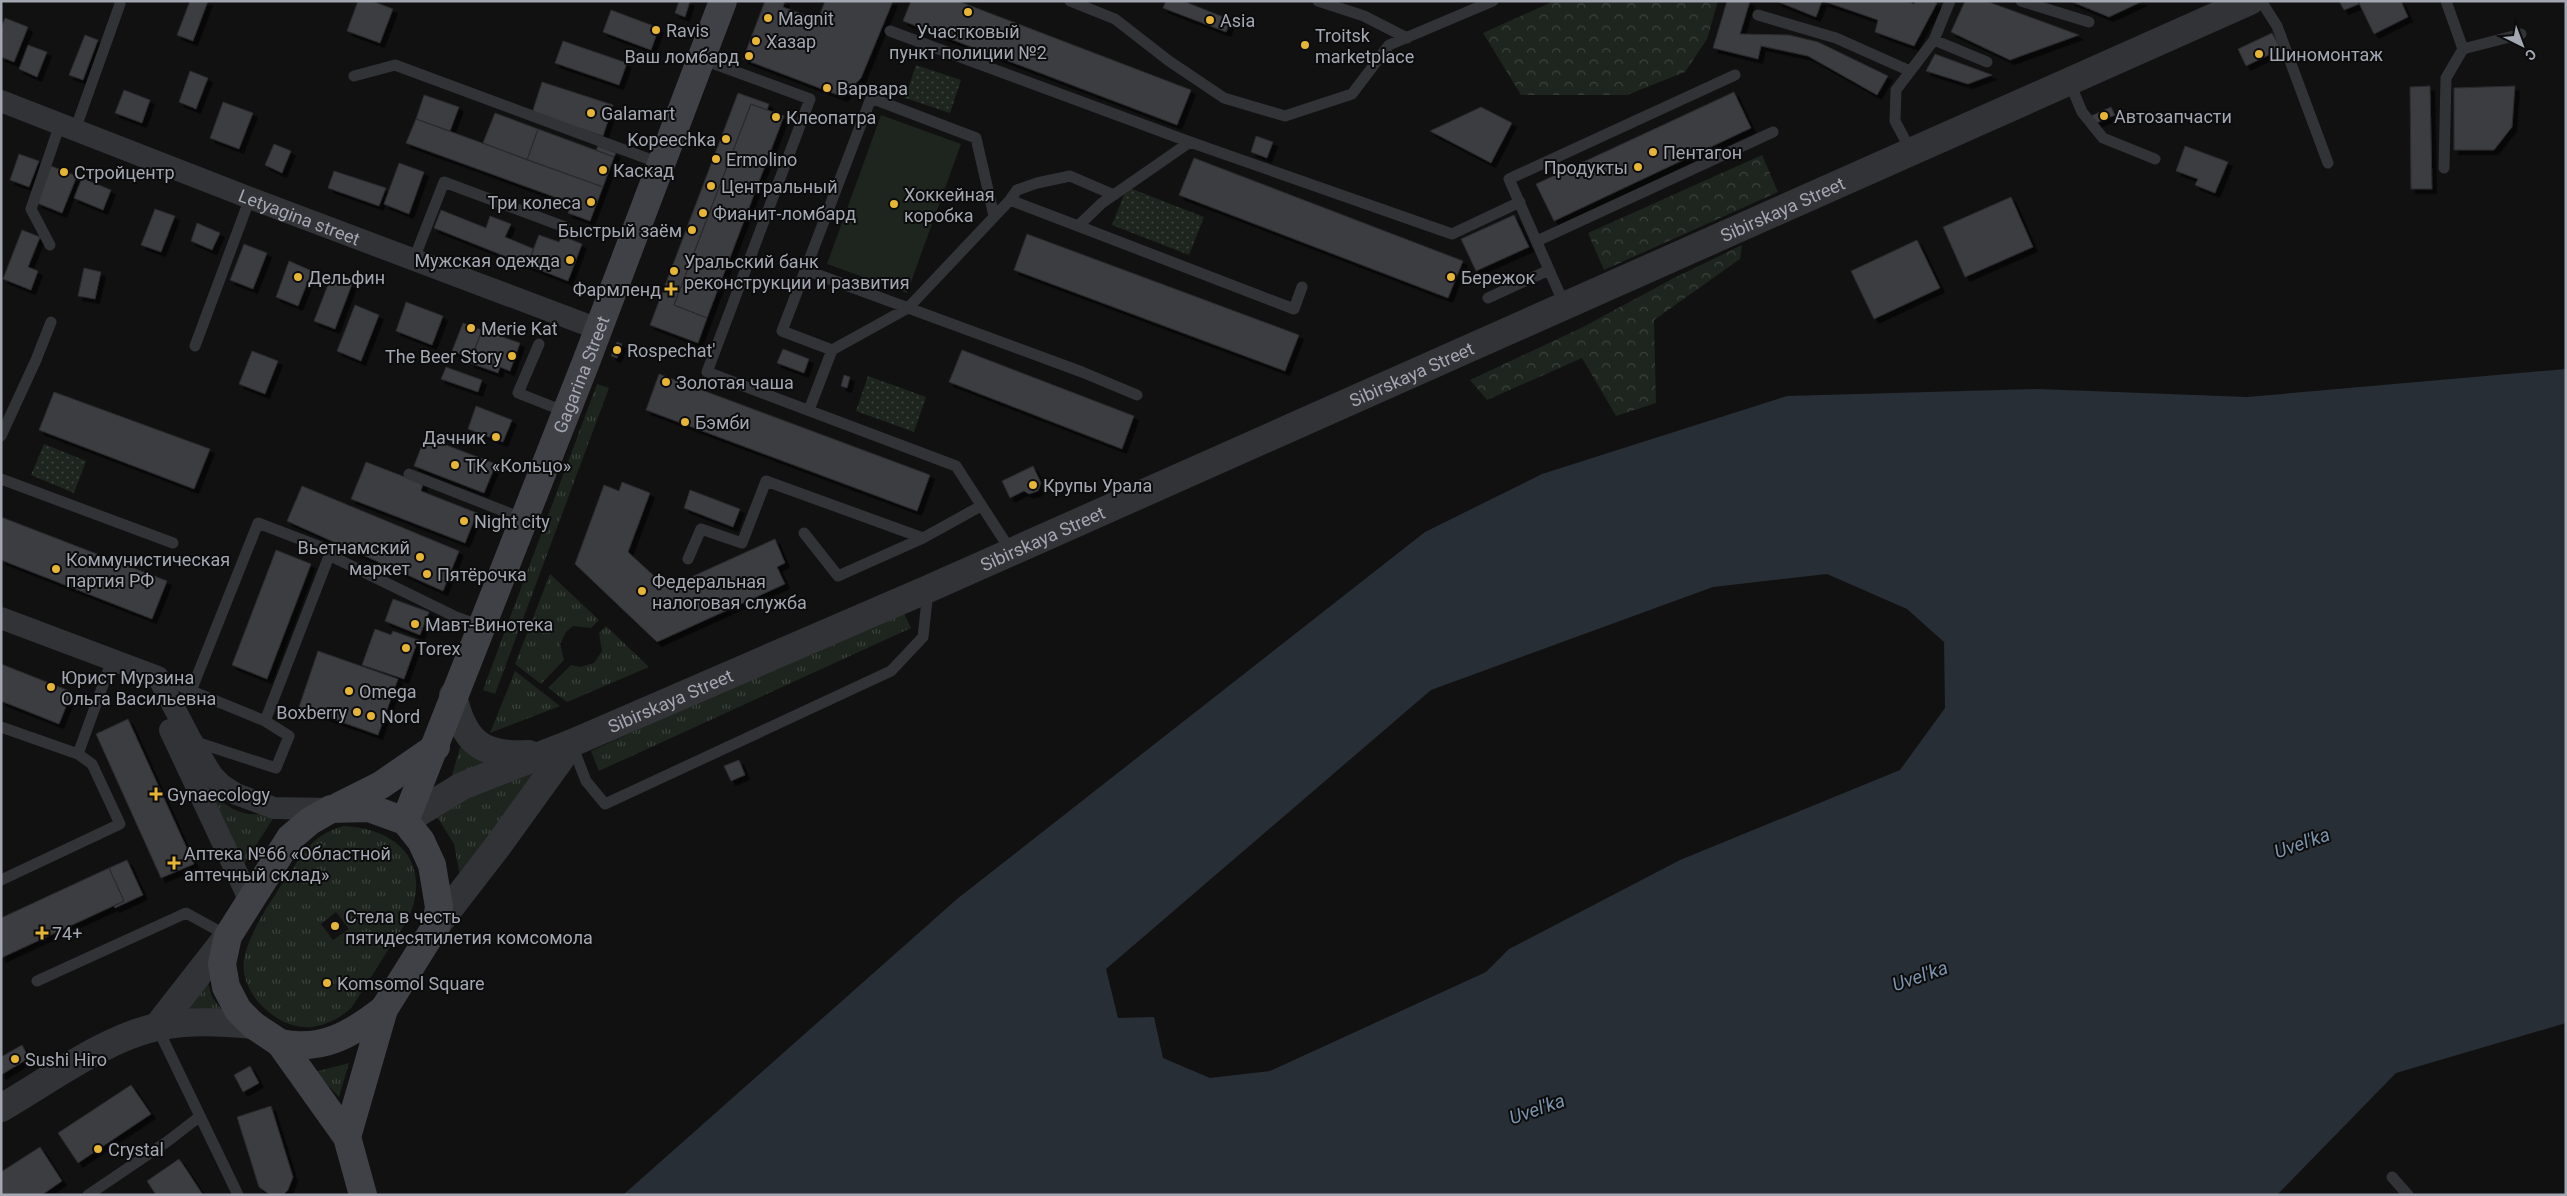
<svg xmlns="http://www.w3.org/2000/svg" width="2567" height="1196" viewBox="0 0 2567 1196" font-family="Roboto,sans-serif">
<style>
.grass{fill:url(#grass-tufts);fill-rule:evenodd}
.forest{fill:url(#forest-crowns)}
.park{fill:url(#park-dots)}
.pitch{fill:#1d251e}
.water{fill:#282e35;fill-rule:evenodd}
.building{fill:#3b3c3f;stroke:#2b2b2e;filter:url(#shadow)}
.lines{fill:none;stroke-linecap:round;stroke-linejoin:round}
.service{stroke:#323337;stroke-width:11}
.minor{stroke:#323337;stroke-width:22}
.tertiary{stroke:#323337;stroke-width:28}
.secondary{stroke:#404147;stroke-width:28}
.poi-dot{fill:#e6b535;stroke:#0c0c0d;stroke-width:2}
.labels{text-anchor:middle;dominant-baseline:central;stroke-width:4;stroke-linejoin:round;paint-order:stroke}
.poi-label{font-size:18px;fill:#a3a7b2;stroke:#0c0c0d;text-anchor:start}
.street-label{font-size:18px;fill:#a3a7b2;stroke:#0c0c0d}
.water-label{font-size:19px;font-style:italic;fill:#7b92ac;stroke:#0c0c0d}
</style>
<defs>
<pattern id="grass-tufts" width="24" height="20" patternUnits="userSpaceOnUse" patternTransform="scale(1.25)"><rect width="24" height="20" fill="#1d251e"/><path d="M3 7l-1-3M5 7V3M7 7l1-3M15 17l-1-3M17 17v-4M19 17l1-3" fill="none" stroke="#3b423c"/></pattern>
<pattern id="forest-crowns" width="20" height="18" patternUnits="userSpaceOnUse" patternTransform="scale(1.25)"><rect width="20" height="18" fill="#1d251e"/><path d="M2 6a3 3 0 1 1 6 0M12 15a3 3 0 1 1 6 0" fill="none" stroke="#3b423c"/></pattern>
<pattern id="park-dots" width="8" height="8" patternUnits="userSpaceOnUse" patternTransform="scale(1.25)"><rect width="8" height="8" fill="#1d251e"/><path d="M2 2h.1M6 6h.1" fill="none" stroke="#3b423c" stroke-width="1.8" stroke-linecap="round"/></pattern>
<filter id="shadow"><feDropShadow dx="4.5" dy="4.5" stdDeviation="0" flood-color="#0009"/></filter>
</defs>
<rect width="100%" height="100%" fill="#111112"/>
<!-- grass -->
<path class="grass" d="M597,384L609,388L495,694L483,690Z
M550,574L599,620L591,628L573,626L566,632L560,644L564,660L541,684L515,664Z
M902,609L911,628L599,771L591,751Z
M606,626L649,667L567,702L548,688L571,665L580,667L594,663L602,651L599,633Z
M515,671L560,706L490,733Z
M462,741L491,763L451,778Z
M543,759L462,887L454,844L431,807Z
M212,794C236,814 247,818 278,811L242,867Z
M343,826C394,828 430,858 411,912C407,923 399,932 393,942C380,963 366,985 352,1007C342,1017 327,1025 312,1027C279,1031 239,994 244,960C248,929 287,878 305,850C316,838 326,831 343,826ZM336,912L349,929L333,940L321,924Z
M204,969L212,997L228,1018L172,1019Z
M349,1063L339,1097L315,1072Z"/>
<!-- forest -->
<path class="forest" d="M1554,1H1718L1707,39L1685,72L1627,95H1521L1483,33Z
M1762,155L1778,192L1604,270L1588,233Z
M1742,245L1740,259L1654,320L1656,403L1616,416L1582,358L1487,400L1470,380L1583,327L1672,279Z"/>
<!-- park -->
<path class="park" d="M916,65L961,80L950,113L905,98Z
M1127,187L1204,217L1189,255L1112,225Z
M868,376L926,397L914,432L856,411Z
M44,444L86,461L74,493L31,475Z"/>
<!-- pitch -->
<path class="pitch" d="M881,115L961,144L907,293L827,264Z"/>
<!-- water -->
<path class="water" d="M2566,369V1023L2396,1073L2277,1195H623L957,899L1425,532L1542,474L1787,396L2038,389L2247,397ZM1827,574L1907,609L1944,642L1945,708L1900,770L1680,860L1509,949L1486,972L1270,1071L1210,1078L1163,1058L1154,1017L1118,1018L1106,969L1431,690L1713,587Z"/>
<!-- building -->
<path class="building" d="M190,1H208L193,41L177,35Z
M358,1H372L393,9L380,43L347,31Z
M679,1H690L685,17L675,13Z
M765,1H785L783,7L818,20L825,1H893L861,78L843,97L743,59Z
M911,1H958L1191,90L1177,125L903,21Z
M1166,1H1183L1231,20L1226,32L1163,8Z
M1727,1H1750L1740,34L1789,35L1818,42L1888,76L1877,95L1808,56L1761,46L1758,59L1713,48Z
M1776,1H1822L1816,17Z
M1823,1H1907L1914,4L1915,1H1934L1937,3L1914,46L1875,32L1878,20Z
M1965,1H1986L2079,35L2010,60L1951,32Z
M2070,1H2143L2109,17Z
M2339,1H2358L2359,4L2344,10Z
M2358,1H2401L2408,17L2374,34Z
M611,10L659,28L651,50L603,32Z
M5,18L28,27L14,62L1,57V28Z
M2272,33L2281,49L2246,66L2238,49Z
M85,35L98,40L83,80L69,75Z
M563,41L627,63L619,85L555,63Z
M28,45L47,52L37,77L19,69Z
M1935,54L1992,75L1968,84L1926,71Z
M190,71L208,78L196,109L179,102Z
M542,82L613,105L603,136L532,113Z
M2430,86L2432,189H2411L2410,87Z
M2515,86L2512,127L2494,150H2454V88Z
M124,90L150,100L142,123L115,113Z
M1734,92L1751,128L1554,221L1536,184Z
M738,93L769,104L767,110L751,104L674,305L707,318L698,343L650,325Z
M424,95L459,107L450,131L416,119Z
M223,102L253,113L239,149L210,138Z
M751,104L784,116L707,318L674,305Z
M1481,107L1512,123L1491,163L1430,131Z
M2111,107L2115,115L2094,124L2091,116Z
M495,113L538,129L527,160L483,143Z
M416,119L603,187L590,221L568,213L571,203L406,143Z
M538,129L614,157L603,187L527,160Z
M1256,136L1273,142L1267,158L1251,152Z
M274,144L291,151L282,173L265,165Z
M598,146L616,153L614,157L596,150Z
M2185,146L2228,162L2215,193L2195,185L2198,179L2176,171Z
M19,154L39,161L29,187L10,180Z
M1194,158L1463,261L1448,298L1179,195Z
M399,163L424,172L409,214L384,204Z
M51,166L77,176L62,213L37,203Z
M334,171L386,188L379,206L328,188Z
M82,178L111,190L103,210L74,198Z
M2011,197L2033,247L1965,277L1943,227Z
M155,209L175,216L161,252L141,245Z
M441,210L486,228L490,216L511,224L505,237L534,249L527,265L434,228Z
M1514,215L1529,247L1476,271L1461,239Z
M197,223L220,233L212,250L191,241Z
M22,230L40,237L28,267L38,271L31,290L3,279Z
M1027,234L1299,335L1285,371L1014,270Z
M539,235L559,242L562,236L582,244L568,281L527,265Z
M1917,240L1940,288L1874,319L1851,271Z
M244,244L267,253L253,289L230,280Z
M289,261L312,271L298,306L276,297Z
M84,268L101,272L95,299L78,296Z
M331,277L352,284L335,329L314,321Z
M406,302L443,316L432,345L396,331Z
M355,305L379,315L361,361L337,351Z
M463,323L482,330L471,358L452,351Z
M482,330L520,343L510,371L500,367L498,373L470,363Z
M617,342L622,344L617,358L611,356Z
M783,349L809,359L804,373L777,363Z
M962,350L1134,416L1122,449L949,382Z
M252,351L278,361L265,394L239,384Z
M446,367L482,380L478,392L441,379Z
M659,374L930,475L917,511L646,410Z
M844,375L850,377L847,388L841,386Z
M54,392L210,449L194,489L39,430Z
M476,406L512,420L503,442L468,429Z
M425,437L496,464L484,493L414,466Z
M366,462L423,484L421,491L477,513L465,543L351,499Z
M1033,466L1041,483L1038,491L1029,494L1024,491L1010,498L1002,481Z
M622,482L650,493L628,552L667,588L775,539L785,563L777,567L785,584L657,642L575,564L604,485L619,491Z
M302,486L459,551L443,591L287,521Z
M690,490L740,509L733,527L684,508Z
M1,517L167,581L152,619L1,560Z
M276,550L311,564L267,679L232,665Z
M393,599L429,612L420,635L385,621Z
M375,629L391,635L393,631L418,640L404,679L362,665Z
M318,651L398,679L378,735L299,707Z
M1,664L72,692L59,724L1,701Z
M128,719L194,864L161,878L96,734Z
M739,760L745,775L731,781L724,766Z
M127,860L143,895L115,908L114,906L124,901L109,868Z
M109,868L124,901L1,958V918Z
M22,1045L29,1058L1,1075V1057Z
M250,1066L259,1083L243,1092L234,1075Z
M131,1085L151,1114L78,1163L58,1133Z
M271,1106L293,1177L288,1190L283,1195H270L259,1187L237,1117Z
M40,1147L62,1181L42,1195H1V1172Z
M179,1159L186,1169L203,1195H156L147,1181Z"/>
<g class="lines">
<!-- service -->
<path class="service" d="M1070,1L1115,19L1169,61L1224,98L1285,116L1352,94L1389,45L1493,1
M1318,1L1364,16L1407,38
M2021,1L2089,22
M2261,1L2277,26L2328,163
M2446,1L2463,49L2521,34
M1758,15L1836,38L1910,71
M890,31L1190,142L1452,234L1520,202
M1934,40L1987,62
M701,59L810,99L707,372L956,466L1011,551
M354,76L395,65L662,164
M2069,81L2082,112L2103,138L2155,159
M75,130L120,4
M1911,151L1895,121L1896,90L1934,40L1950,1
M2444,168L2446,78L2463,49
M1010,200L1017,190L1037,183L1070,176L1114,195
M1078,226L1294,309L1302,287
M1537,241L1773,132
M50,245L31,209L60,124
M414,259L444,182L565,227
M805,270L1082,372L1137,395
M1488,298L1549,270
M1565,306L1509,179L1735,75
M539,344L518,393L566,412
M195,346L250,198
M832,350L782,331L871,98L976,138L994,216
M809,410L832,350L908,308L1010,200L1078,226L1102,203L1190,142
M1,436L36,360L51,322
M409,474L524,519
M1,479L173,543
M804,533L838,576L923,538
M329,555L456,617L481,626
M688,559L701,529L742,543L766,481L923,538L981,506
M160,678L265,721L289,736L276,768L193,741
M191,691L258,523L331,551L265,721
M1,727L78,754L92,764L120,824L1,880
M572,745L586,781L605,804L891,671L923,637L928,591
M78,754L112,660
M37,981L186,913L228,936
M157,1027L238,1195
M2392,1177L2408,1195
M88,1195L168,1141L199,1117"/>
<!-- minor -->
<g class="minor">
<path id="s1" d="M1,101L250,198L598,329"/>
<path d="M1,618L158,677L191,740L212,775L222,785L236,794L274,808L331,809"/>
<path d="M170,730L250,901"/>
</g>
<!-- tertiary -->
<g class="tertiary">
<path d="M453,695C463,741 481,757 529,754"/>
<path id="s2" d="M405,821L462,786L572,743L928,589L2250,1"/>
<path d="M436,926L497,847L572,743"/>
<path d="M157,1027L228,936"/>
<path d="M1,1108C48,1081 105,1038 157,1027C189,1020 221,1022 253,1025"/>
</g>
<!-- secondary -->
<g class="secondary">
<path d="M339,806L381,785L436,747"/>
<path id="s3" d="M405,821L586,362L723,1"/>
<path d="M280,1043C322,1052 352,1034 384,1009"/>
<path d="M347,1137L384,1009L436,926L439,907L432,865L421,841L405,821L369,808L331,809L310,821L290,838L228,936L222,964L226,987L238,1010L253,1025L280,1043L347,1137L363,1195"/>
</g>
</g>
<!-- markers -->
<g class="poi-dot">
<circle cx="968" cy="12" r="5"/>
<circle cx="768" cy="18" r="5"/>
<circle cx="1210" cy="20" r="5"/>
<circle cx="656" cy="30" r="5"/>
<circle cx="756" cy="41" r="5"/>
<circle cx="1305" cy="45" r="5"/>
<circle cx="2259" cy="54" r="5"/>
<circle cx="749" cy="56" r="5"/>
<circle cx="827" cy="88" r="5"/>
<circle cx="591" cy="113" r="5"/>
<circle cx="2104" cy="116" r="5"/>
<circle cx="776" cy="117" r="5"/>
<circle cx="726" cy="139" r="5"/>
<circle cx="1653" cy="152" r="5"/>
<circle cx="716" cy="159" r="5"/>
<circle cx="1638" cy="167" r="5"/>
<circle cx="603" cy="170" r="5"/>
<circle cx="64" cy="172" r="5"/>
<circle cx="711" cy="186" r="5"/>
<circle cx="591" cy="202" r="5"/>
<circle cx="894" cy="204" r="5"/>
<circle cx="703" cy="213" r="5"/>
<circle cx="692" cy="230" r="5"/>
<circle cx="570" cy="260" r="5"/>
<circle cx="674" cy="271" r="5"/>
<circle cx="298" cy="277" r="5"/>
<circle cx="1451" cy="277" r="5"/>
<path d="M668.5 281.5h5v5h5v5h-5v5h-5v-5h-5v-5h5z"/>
<circle cx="471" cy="328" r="5"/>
<circle cx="617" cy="350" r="5"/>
<circle cx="512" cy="356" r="5"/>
<circle cx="666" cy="382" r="5"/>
<circle cx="685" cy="422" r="5"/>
<circle cx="496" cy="437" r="5"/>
<circle cx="455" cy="465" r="5"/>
<circle cx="1033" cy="485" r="5"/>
<circle cx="464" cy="521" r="5"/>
<circle cx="420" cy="557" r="5"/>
<circle cx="56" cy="569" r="5"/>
<circle cx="427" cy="574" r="5"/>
<circle cx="642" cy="591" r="5"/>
<circle cx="415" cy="624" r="5"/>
<circle cx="406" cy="648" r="5"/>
<circle cx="51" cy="687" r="5"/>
<circle cx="349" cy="691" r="5"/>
<circle cx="357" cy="712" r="5"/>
<circle cx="371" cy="716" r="5"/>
<path d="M153.5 786.5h5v5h5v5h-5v5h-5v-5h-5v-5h5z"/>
<path d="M171.5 855.5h5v5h5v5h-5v5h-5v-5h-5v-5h5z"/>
<circle cx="335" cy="926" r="5"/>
<path d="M39.5 925.5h5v5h5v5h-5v5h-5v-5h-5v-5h5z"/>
<circle cx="327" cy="983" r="5"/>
<circle cx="15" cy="1059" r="5"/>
<circle cx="98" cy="1149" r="5"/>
</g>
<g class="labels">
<!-- poi labels -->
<g class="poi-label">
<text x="778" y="18">Magnit</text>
<text x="1220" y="20">Asia</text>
<text x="666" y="30">Ravis</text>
<text x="968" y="31" text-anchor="middle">Участковый<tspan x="968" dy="21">пункт полиции №2</tspan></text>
<text x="1315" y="35">Troitsk<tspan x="1315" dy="21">marketplace</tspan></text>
<text x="766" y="41">Хазар</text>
<text x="2269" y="54">Шиномонтаж</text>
<text x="739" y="56" text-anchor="end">Ваш ломбард</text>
<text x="837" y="88">Варвара</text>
<text x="601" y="113">Galamart</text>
<text x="2114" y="116">Автозапчасти</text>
<text x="786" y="117">Клеопатра</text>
<text x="716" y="139" text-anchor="end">Kopeechka</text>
<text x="1663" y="152">Пентагон</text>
<text x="726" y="159">Ermolino</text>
<text x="1628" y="167" text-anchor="end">Продукты</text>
<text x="613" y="170">Каскад</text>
<text x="74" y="172">Стройцентр</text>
<text x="721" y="186">Центральный</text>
<text x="904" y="194">Хоккейная<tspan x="904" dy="21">коробка</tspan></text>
<text x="581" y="202" text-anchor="end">Три колеса</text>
<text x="713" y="213">Фианит-ломбард</text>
<text x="682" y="230" text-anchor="end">Быстрый заём</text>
<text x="560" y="260" text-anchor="end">Мужская одежда</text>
<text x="684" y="261">Уральский банк<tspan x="684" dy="21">реконструкции и развития</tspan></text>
<text x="308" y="277">Дельфин</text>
<text x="1461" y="277">Бережок</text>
<text x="661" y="289" text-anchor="end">Фармленд</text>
<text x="481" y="328">Merie Kat</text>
<text x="627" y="350">Rospechat'</text>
<text x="502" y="356" text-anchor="end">The Beer Story</text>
<text x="676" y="382">Золотая чаша</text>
<text x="695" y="422">Бэмби</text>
<text x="486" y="437" text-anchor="end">Дачник</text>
<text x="465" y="465">ТК «Кольцо»</text>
<text x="1043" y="485">Крупы Урала</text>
<text x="474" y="521">Night city</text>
<text x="410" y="547" text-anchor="end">Вьетнамский<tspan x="410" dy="21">маркет</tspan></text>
<text x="66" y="559">Коммунистическая<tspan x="66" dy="21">партия РФ</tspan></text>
<text x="437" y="574">Пятёрочка</text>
<text x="652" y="581">Федеральная<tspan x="652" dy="21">налоговая служба</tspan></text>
<text x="425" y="624">Мавт-Винотека</text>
<text x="416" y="648">Torex</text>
<text x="61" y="677">Юрист Мурзина<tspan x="61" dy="21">Ольга Васильевна</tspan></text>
<text x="359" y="691">Omega</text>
<text x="347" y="712" text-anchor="end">Boxberry</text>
<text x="381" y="716">Nord</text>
<text x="167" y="794">Gynaecology</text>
<text x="184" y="853">Аптека №66 «Областной<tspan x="184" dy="21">аптечный склад»</tspan></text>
<text x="345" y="916">Стела в честь<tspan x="345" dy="21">пятидесятилетия комсомола</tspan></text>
<text x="52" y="933">74+</text>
<text x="337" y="983">Komsomol Square</text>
<text x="25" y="1059">Sushi Hiro</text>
<text x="108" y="1149">Crystal</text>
</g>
<!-- street labels -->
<g class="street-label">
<text stroke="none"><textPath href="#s2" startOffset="1508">Sibirskaya Street</textPath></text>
<text stroke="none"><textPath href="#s1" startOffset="320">Letyagina street</textPath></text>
<text stroke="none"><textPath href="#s2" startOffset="1102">Sibirskaya Street</textPath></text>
<text stroke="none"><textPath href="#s3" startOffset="480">Gagarina Street</textPath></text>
<text stroke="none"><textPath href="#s2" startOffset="698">Sibirskaya Street</textPath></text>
<text stroke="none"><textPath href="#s2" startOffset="292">Sibirskaya Street</textPath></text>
</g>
<!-- water labels -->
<g class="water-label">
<text transform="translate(2302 843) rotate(-19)">Uvel'ka</text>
<text transform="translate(1920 976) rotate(-19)">Uvel'ka</text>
<text transform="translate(1537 1109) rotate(-19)">Uvel'ka</text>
</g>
</g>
<!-- border -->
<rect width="2567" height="1196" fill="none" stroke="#a3a7b2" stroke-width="5"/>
<!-- north arrow -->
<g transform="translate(2522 45) rotate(138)" stroke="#0c0c0d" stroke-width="4" paint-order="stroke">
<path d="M0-4L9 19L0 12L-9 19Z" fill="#a3a7b2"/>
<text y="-8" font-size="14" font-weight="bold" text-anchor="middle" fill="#a3a7b2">С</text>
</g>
</svg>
